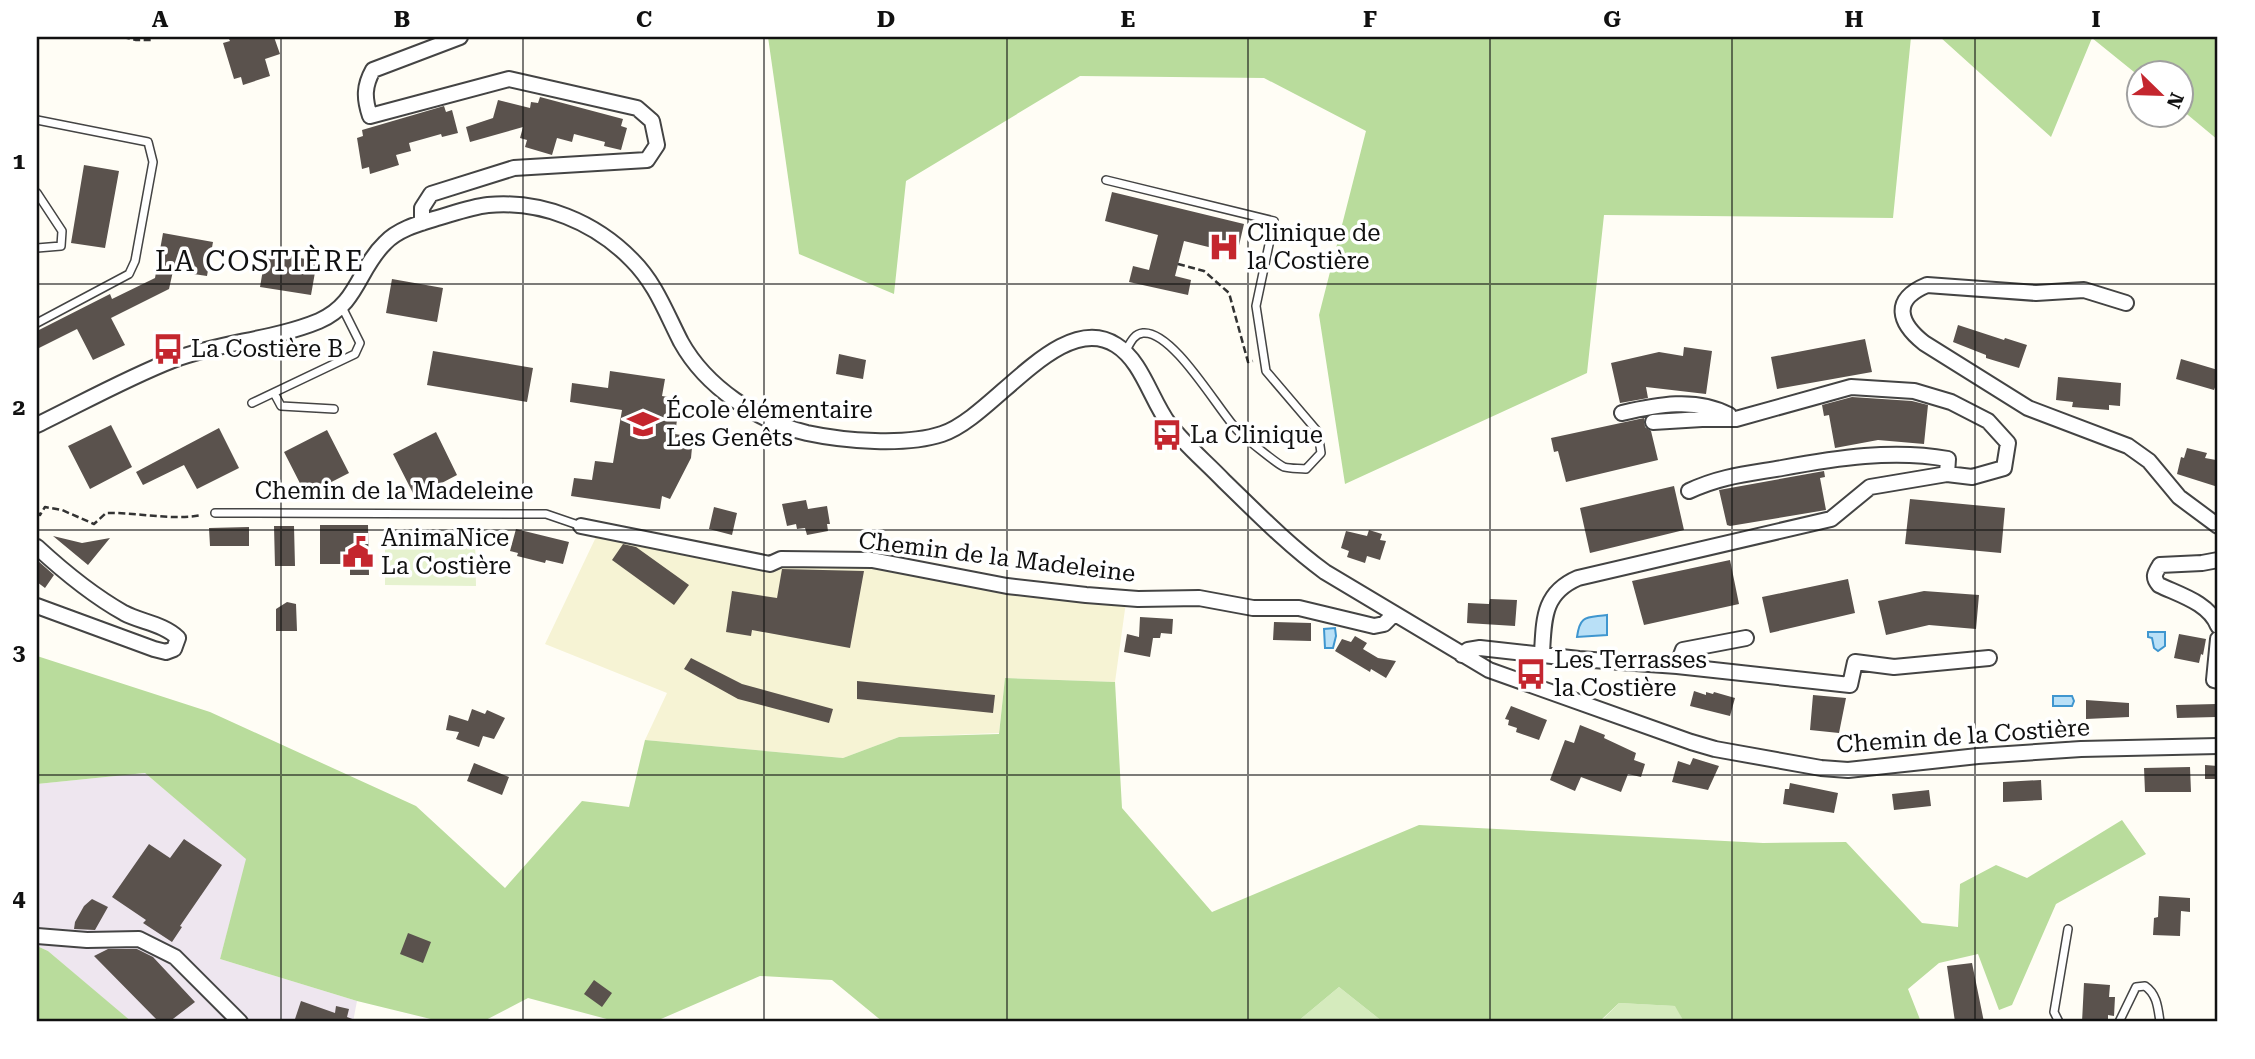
<svg xmlns="http://www.w3.org/2000/svg" width="2255" height="1059" viewBox="0 0 2255 1059" font-family="'Roboto Serif',serif">
<style>
.industrial{fill:#eee6ef}
.farmland{fill:#f6f3d4}
.green{fill:#d5ebbd}
.forest{fill:#b9dc9c}
.pitch{fill:#e6f2cf}
.water{fill:#b9e0f7;stroke:#3f96cf;stroke-width:2}
.building{fill:#5a524d}
.lines{fill:none;stroke-linecap:round;stroke-linejoin:round}
.service-casing{stroke:#444;stroke-width:10}
.minor-casing{stroke:#444;stroke-width:18}
.path{stroke:#333;stroke-width:2.5;stroke-dasharray:7 3.5;stroke-linecap:butt}
.service{stroke:#fff;stroke-width:7}
.minor{stroke:#fff;stroke-width:14}
.grid{fill:none;stroke:#111;stroke-width:2;stroke-opacity:0.55}
.labels{text-anchor:middle;dominant-baseline:central;stroke-width:7;stroke-linejoin:round;paint-order:stroke}
.poi-label{font-size:24px;fill:#111;stroke:#fff;text-anchor:start}
.street-label{font-size:24px;fill:#111;stroke:#fff}
.quarter-label{font-size:28px;letter-spacing:2px;fill:#111;stroke:#fff}
.neatline{fill:none;stroke:#111;stroke-width:2.5}
.grid-label{font-size:23px;text-anchor:middle;font-weight:bold;fill:#111}
</style>
<rect width="100%" height="100%" fill="#fffdf5"/>
<!-- industrial -->
<path class="industrial" d="M145,773L247,859L220,959L357,1001L353,1022H131L48,951L37,946V784Z"/>
<!-- farmland -->
<path class="farmland" d="M596,537L771,569L780,564L872,566L1126,602L1115,682L1005,678L999,733L899,737L843,758L645,740L667,693L545,644Z"/>
<!-- green -->
<path class="green" d="M1339,987L1383,1022H1297Z
M1619,1003L1676,1006L1684,1022H1600Z"/>
<!-- forest -->
<path class="forest" d="M768,37H1911L1893,218L1604,215L1587,373L1345,484L1319,315L1366,131L1264,78L1080,76L906,181L894,294L799,254Z
M1940,37H2218V140L2182,110V74H2140L2139,76L2092,38L2051,137Z
M37,656L210,712L416,806L505,888L582,801L629,807L645,740L843,758L899,737L999,734L1005,678L1115,682L1122,808L1212,912L1419,825L1763,843L1846,842L1922,923L1958,927L1960,884L1996,865L2027,878L2122,820L2146,854L2056,904L2012,1005L1999,1010L1978,954L1939,963L1908,989L1921,1022H1684L1675,1006L1619,1003L1599,1022H1383L1339,987L1297,1022H883L832,980L760,976L654,1022H618L528,998L482,1022H443L357,1001L220,959L246,859L145,773L37,784Z
M37,946L48,951L132,1022H37Z"/>
<!-- pitch -->
<path class="pitch" d="M385,534L475,536L476,586L385,585Z"/>
<!-- water -->
<path class="water" d="M1607,615V635L1577,637C1580,614 1587,618 1607,615Z
M1335,628L1336,636L1333,648H1325L1324,629Z
M2148,632H2165V646L2158,651L2154,648L2152,638L2148,637Z
M2053,696H2072L2074,701L2072,706H2053Z"/>
<!-- building -->
<path class="building" d="M228,37H274L280,54L265,59L270,76L243,85L241,77L234,79L223,43L230,41Z
M540,97L623,119L621,126L627,128L621,150L604,146L605,142L574,134L572,142L557,138L552,155L525,147L527,140L520,138L523,127L470,142L466,127L493,118L498,100L530,108L531,102L538,103Z
M444,106L446,112L452,110L458,133L442,137L441,134L409,143L411,151L396,155L399,165L370,174L369,167L362,169L357,138L363,136L362,130Z
M84,165L119,171L105,248L71,243Z
M1112,192L1244,224L1237,254L1184,241L1175,276L1191,280L1188,295L1129,282L1133,266L1149,270L1158,235L1105,221Z
M163,233L213,242L207,276L173,271L169,289L111,318L125,345L93,360L77,329L37,349V331L110,294L112,299L155,278Z
M266,252L317,261L311,295L260,287Z
M392,279L443,288L437,322L386,313Z
M1958,325L2004,340L2005,338L2027,345L2019,368L1986,358V355L1953,342Z
M1865,339L1872,372L1777,389L1771,357Z
M1684,347L1712,351L1706,394L1646,387L1648,398L1620,403L1611,363L1659,352L1683,356Z
M433,351L533,368L527,402L427,385Z
M839,354L866,360L863,379L836,374Z
M2181,359L2218,370V385H2216L2214,390L2176,379Z
M610,371L665,379L662,396L680,399L675,434L693,437L691,458L670,499L662,496L660,509L571,496L574,478L592,480L595,461L613,463L622,410L570,402L572,383L608,388Z
M2058,377L2121,383L2120,406L2109,405V410L2072,407L2073,402L2056,400Z
M1852,397L1912,401L1928,405L1924,444L1878,440L1835,448L1829,415L1824,416L1822,405Z
M1644,418L1645,427L1651,431L1658,460L1566,482L1558,451L1554,452L1551,438Z
M111,425L132,467L90,489L68,446Z
M219,428L239,468L197,489L184,465L143,485L136,472Z
M327,430L349,473L306,495L284,452Z
M436,432L457,475L415,497L393,454Z
M2187,448L2207,453L2205,458L2216,460L2215,464L2218,465V487L2177,474L2181,457L2184,458Z
M1824,471L1825,477L1820,478L1826,510L1730,526L1727,525L1719,490Z
M1674,486L1684,530L1590,553L1580,508Z
M1910,499L2005,508L2001,553L1905,544Z
M806,500L808,509L827,506L830,524H827L828,531L807,535L805,528L797,529L796,524L787,526L782,504Z
M714,507L737,513L732,535L709,529Z
M320,525H368L369,575H350V564H320Z
M274,526H294L295,566H275Z
M249,527V546H210L209,528Z
M516,529L569,542L563,564L546,560L545,563L517,556L518,553L510,551Z
M1369,530L1382,534L1380,540L1386,541L1380,560L1367,556L1365,563L1347,557L1349,551L1341,548L1346,531L1367,536Z
M53,536L82,543L110,538L88,565Z
M623,544L636,547L689,585L674,605L612,560Z
M37,560L54,575L45,588L37,582Z
M1730,560L1739,604L1644,625L1632,581Z
M782,569L864,571L850,648L752,630L751,636L726,632L732,591L777,598Z
M1848,579L1855,613L1770,633L1762,597Z
M1924,591L1979,595L1976,629L1929,625L1886,635L1878,601Z
M1490,599L1517,600L1515,626L1467,623L1468,603L1489,604Z
M287,602L296,604L297,631H276V609Z
M1140,617L1173,619L1172,634L1161,633L1160,638H1153L1150,657L1124,652L1127,634L1139,637Z
M1274,622L1311,623V641L1273,640Z
M2179,634L2206,639L2203,655L2201,654L2199,663L2174,658Z
M1355,636L1367,643L1363,649L1378,658L1396,661L1386,678L1371,669L1370,672L1335,651L1342,639L1351,642Z
M691,658L742,684L833,709L829,723L738,699L684,669Z
M857,681L995,695L993,713L857,699Z
M1694,691L1706,695V692L1713,694L1714,692L1735,698L1730,716L1690,706Z
M1813,695L1846,698L1839,733L1810,730Z
M2086,700L2129,703V717L2086,719Z
M2216,704V717L2177,718L2176,705Z
M1511,706L1547,720L1539,740L1516,732L1517,728L1508,725L1509,720L1505,719Z
M472,709L485,714L487,710L505,718L494,739L483,736L479,747L456,739L459,732L446,730L449,715L468,721Z
M1580,725L1605,735L1604,738L1636,753L1634,760L1645,764L1641,777L1628,774L1621,792L1581,777L1575,791L1550,780L1565,740L1574,743Z
M1693,758L1719,766L1708,790L1672,782L1678,761L1690,765Z
M474,763L509,777L502,795L467,781Z
M2205,765L2218,766V779H2205Z
M2190,767L2191,792H2145L2144,768Z
M2041,780L2042,800L2003,802V782Z
M1790,783L1838,793L1834,813L1783,804L1785,789H1789Z
M1929,790L1931,806L1894,810L1892,794Z
M184,839L222,865L180,926L182,927L172,942L143,923L146,920L112,897L149,844L170,858Z
M2159,896L2190,898V912L2181,911L2180,936L2153,935L2154,918L2158,917Z
M92,899L108,907L95,930L74,929L75,922L84,906Z
M408,933L431,942L423,963L400,954Z
M108,949H137L153,957L195,1002L169,1022H159L94,956Z
M1972,963L1984,1022H1955L1947,966Z
M594,980L612,993L602,1007L584,994Z
M2084,983L2110,985L2109,997H2115L2114,1016L2108,1015V1022H2082Z
M301,1001L335,1013L336,1006L349,1009L347,1017L355,1020V1022H306L295,1019Z"/>
<g class="lines">
<defs>
<path id="service" d="M37,120L148,142L153,162L135,261L129,274L37,323
M1106,180L1274,221L1256,306L1266,371L1318,432L1321,453L1306,469C1299,468 1291,469 1284,467C1277,464 1244,437 1238,431C1218,410 1173,330 1143,333C1133,334 1130,344 1125,352
M37,193L62,231L61,246L37,248
M274,393L281,406L334,409
M252,403L355,354L360,343L342,307
M215,513L546,514L581,526
M2059,1022L2054,1012L2068,929
M2119,1022L2136,987L2145,986C2157,994 2158,1008 2160,1022"/>
<path id="minor" d="M422,223V208L431,194L514,168L647,160L657,145L652,121L637,108L509,79L370,116C364,98 364,86 373,70L460,37
M2126,303L2084,290L2036,293L1927,285C1891,300 1899,323 1924,343L2028,408L2128,446L2149,461L2179,497L2218,526
M1622,413C1656,405 1696,397 1729,415
M1653,422L1702,419H1736L1851,387L1914,391L1951,402L1988,421L2008,443L2004,468L1972,477L1947,474
M37,425C80,404 129,377 173,360C220,342 273,340 319,321C358,304 358,269 385,243C397,230 417,224 434,219C452,214 470,207 488,205C542,200 595,222 632,260C656,284 666,313 681,342C706,387 757,421 807,433C844,441 906,446 942,434C993,418 1060,309 1116,345C1142,361 1151,400 1169,424C1185,445 1206,462 1224,481C1256,512 1288,545 1325,572L1489,670L1691,742L1715,749L1821,768L1848,770L1978,756L2081,749L2218,746
M581,526L770,564L781,559L872,560L1007,586L1086,595L1138,599L1199,598L1253,608H1299L1374,626L1384,624L1394,614
M37,547C63,571 92,595 124,613C141,622 164,624 178,638L174,649L166,652L154,649L37,606
M2218,560L2202,563L2160,565C2155,573 2152,577 2159,585C2180,595 2209,603 2218,626
M2218,639L2214,680L2218,681
M1542,653C1544,619 1543,593 1578,578L1831,519L1870,487L1947,474L1948,459C1893,449 1836,458 1782,468C1747,474 1721,476 1689,491
M1462,655L1468,650L1480,648L1579,659L1677,666L1850,685L1855,662L1894,667L1989,658
M1677,666L1683,650L1746,638
M37,936L87,940L139,939L175,957L240,1022"/>
</defs>
<!-- service casing -->
<use href="#service" class="service-casing"/>
<!-- minor casing -->
<use href="#minor" class="minor-casing"/>
<!-- path -->
<path class="path" d="M123,37L136,40H153
M1178,264L1204,271L1229,293L1248,362L1253,361
M37,512L40,515L45,507L62,510L94,524L106,513C138,512 171,521 202,515"/>
<!-- service -->
<use href="#service" class="service"/>
<!-- minor -->
<use href="#minor" class="minor"/>
</g>
<!-- grid -->
<path class="grid" d="M281,37V1022M523,37V1022M764,37V1022M1007,37V1022M1248,37V1022M1490,37V1022M1732,37V1022M1975,37V1022M37,284H2218M37,530H2218M37,775H2218"/>
<!-- icons -->
<defs>
<symbol id="hospital-bare" viewBox="-9 -9 18 18"><path d="M-5-5h3v3.5h4V-5h3V5h-3V1.5h-4V5h-3Z" fill="#c4262e" stroke="#fff" stroke-width="2.5" paint-order="stroke"/></symbol>
<symbol id="bus-bare" viewBox="-9 -9 18 18"><path d="M-5-6H5V4H4V6H2V4H-2V6H-4V4H-5ZM-3.5-4V0h7V-4ZM-3.5 1.2v1.5H-2V1.2ZM2 1.2v1.5H3.5V1.2Z" fill="#c4262e" stroke="#fff" stroke-width="2.5" paint-order="stroke"/></symbol>
<symbol id="school-bare" viewBox="-9 -9 18 18"><path d="M0-5L7-2L0 1L-7-2ZM-4 1L0 2.5L4 1V4Q0 6-4 4Z" fill="#c4262e" stroke="#fff" stroke-width="2.5" paint-order="stroke"/></symbol>
<symbol id="civic-bare" viewBox="-9 -9 18 18"><path d="M-.6-6.5H3V-4.5H.6V-3L4-1V1h2V6H-6V1h2V-1L-.6-3ZM-1.2 2.5V6h2.4V2.5Z" fill="#c4262e" stroke="#fff" stroke-width="2.5" paint-order="stroke"/></symbol>
</defs>
<g fill-rule="evenodd">
<use href="#hospital-bare" x="1202" y="225" width="44" height="44"/>
<use href="#bus-bare" x="146" y="327" width="44" height="44"/>
<use href="#school-bare" x="621" y="402" width="44" height="44"/>
<use href="#bus-bare" x="1145" y="413" width="44" height="44"/>
<use href="#civic-bare" x="336" y="530" width="44" height="44"/>
<use href="#bus-bare" x="1509" y="652" width="44" height="44"/>
</g>
<g class="labels">
<!-- poi labels -->
<g class="poi-label">
<text x="1247" y="233">Clinique de<tspan x="1247" dy="28">la Costière</tspan></text>
<text x="191" y="349">La Costière B</text>
<text x="666" y="410">École élémentaire<tspan x="666" dy="28">Les Genêts</tspan></text>
<text x="1190" y="435">La Clinique</text>
<text x="381" y="538">AnimaNice<tspan x="381" dy="28">La Costière</tspan></text>
<text x="1554" y="660">Les Terrasses<tspan x="1554" dy="28">la Costière</tspan></text>
</g>
<!-- street labels -->
<g class="street-label">
<text x="394" y="491">Chemin de la Madeleine</text>
<text transform="translate(997 557) rotate(7)">Chemin de la Madeleine</text>
<text transform="translate(1963 736) rotate(-4)">Chemin de la Costière</text>
</g>
<!-- quarter labels -->
<g class="quarter-label">
<text x="260" y="261">LA COSTIÈRE</text>
</g>
</g>
<!-- border -->
<rect width="2255" height="1059" fill="none" stroke="#ffffff" stroke-width="77"/>
<!-- north arrow -->
<g transform="translate(2160 94) rotate(113)"><circle r="33" fill="#ffffff" stroke="#a0a0a0" stroke-width="2"/>
<path d="M0-5L12 26L0 18L-12 26Z" fill="#c4262e"/>
<text y="-10" font-size="19" font-weight="bold" text-anchor="middle" fill="#111111">N</text>
</g>
<rect x="38" y="38" width="2178" height="982" class="neatline"/>
<g class="grid-label">
<text x="160" y="27">A</text>
<text x="402" y="27">B</text>
<text x="644" y="27">C</text>
<text x="886" y="27">D</text>
<text x="1128" y="27">E</text>
<text x="1370" y="27">F</text>
<text x="1612" y="27">G</text>
<text x="1854" y="27">H</text>
<text x="2096" y="27">I</text>
<text x="19" y="169">1</text>
<text x="19" y="415">2</text>
<text x="19" y="660">3</text>
<text x="19" y="906">4</text>
</g>
</svg>
